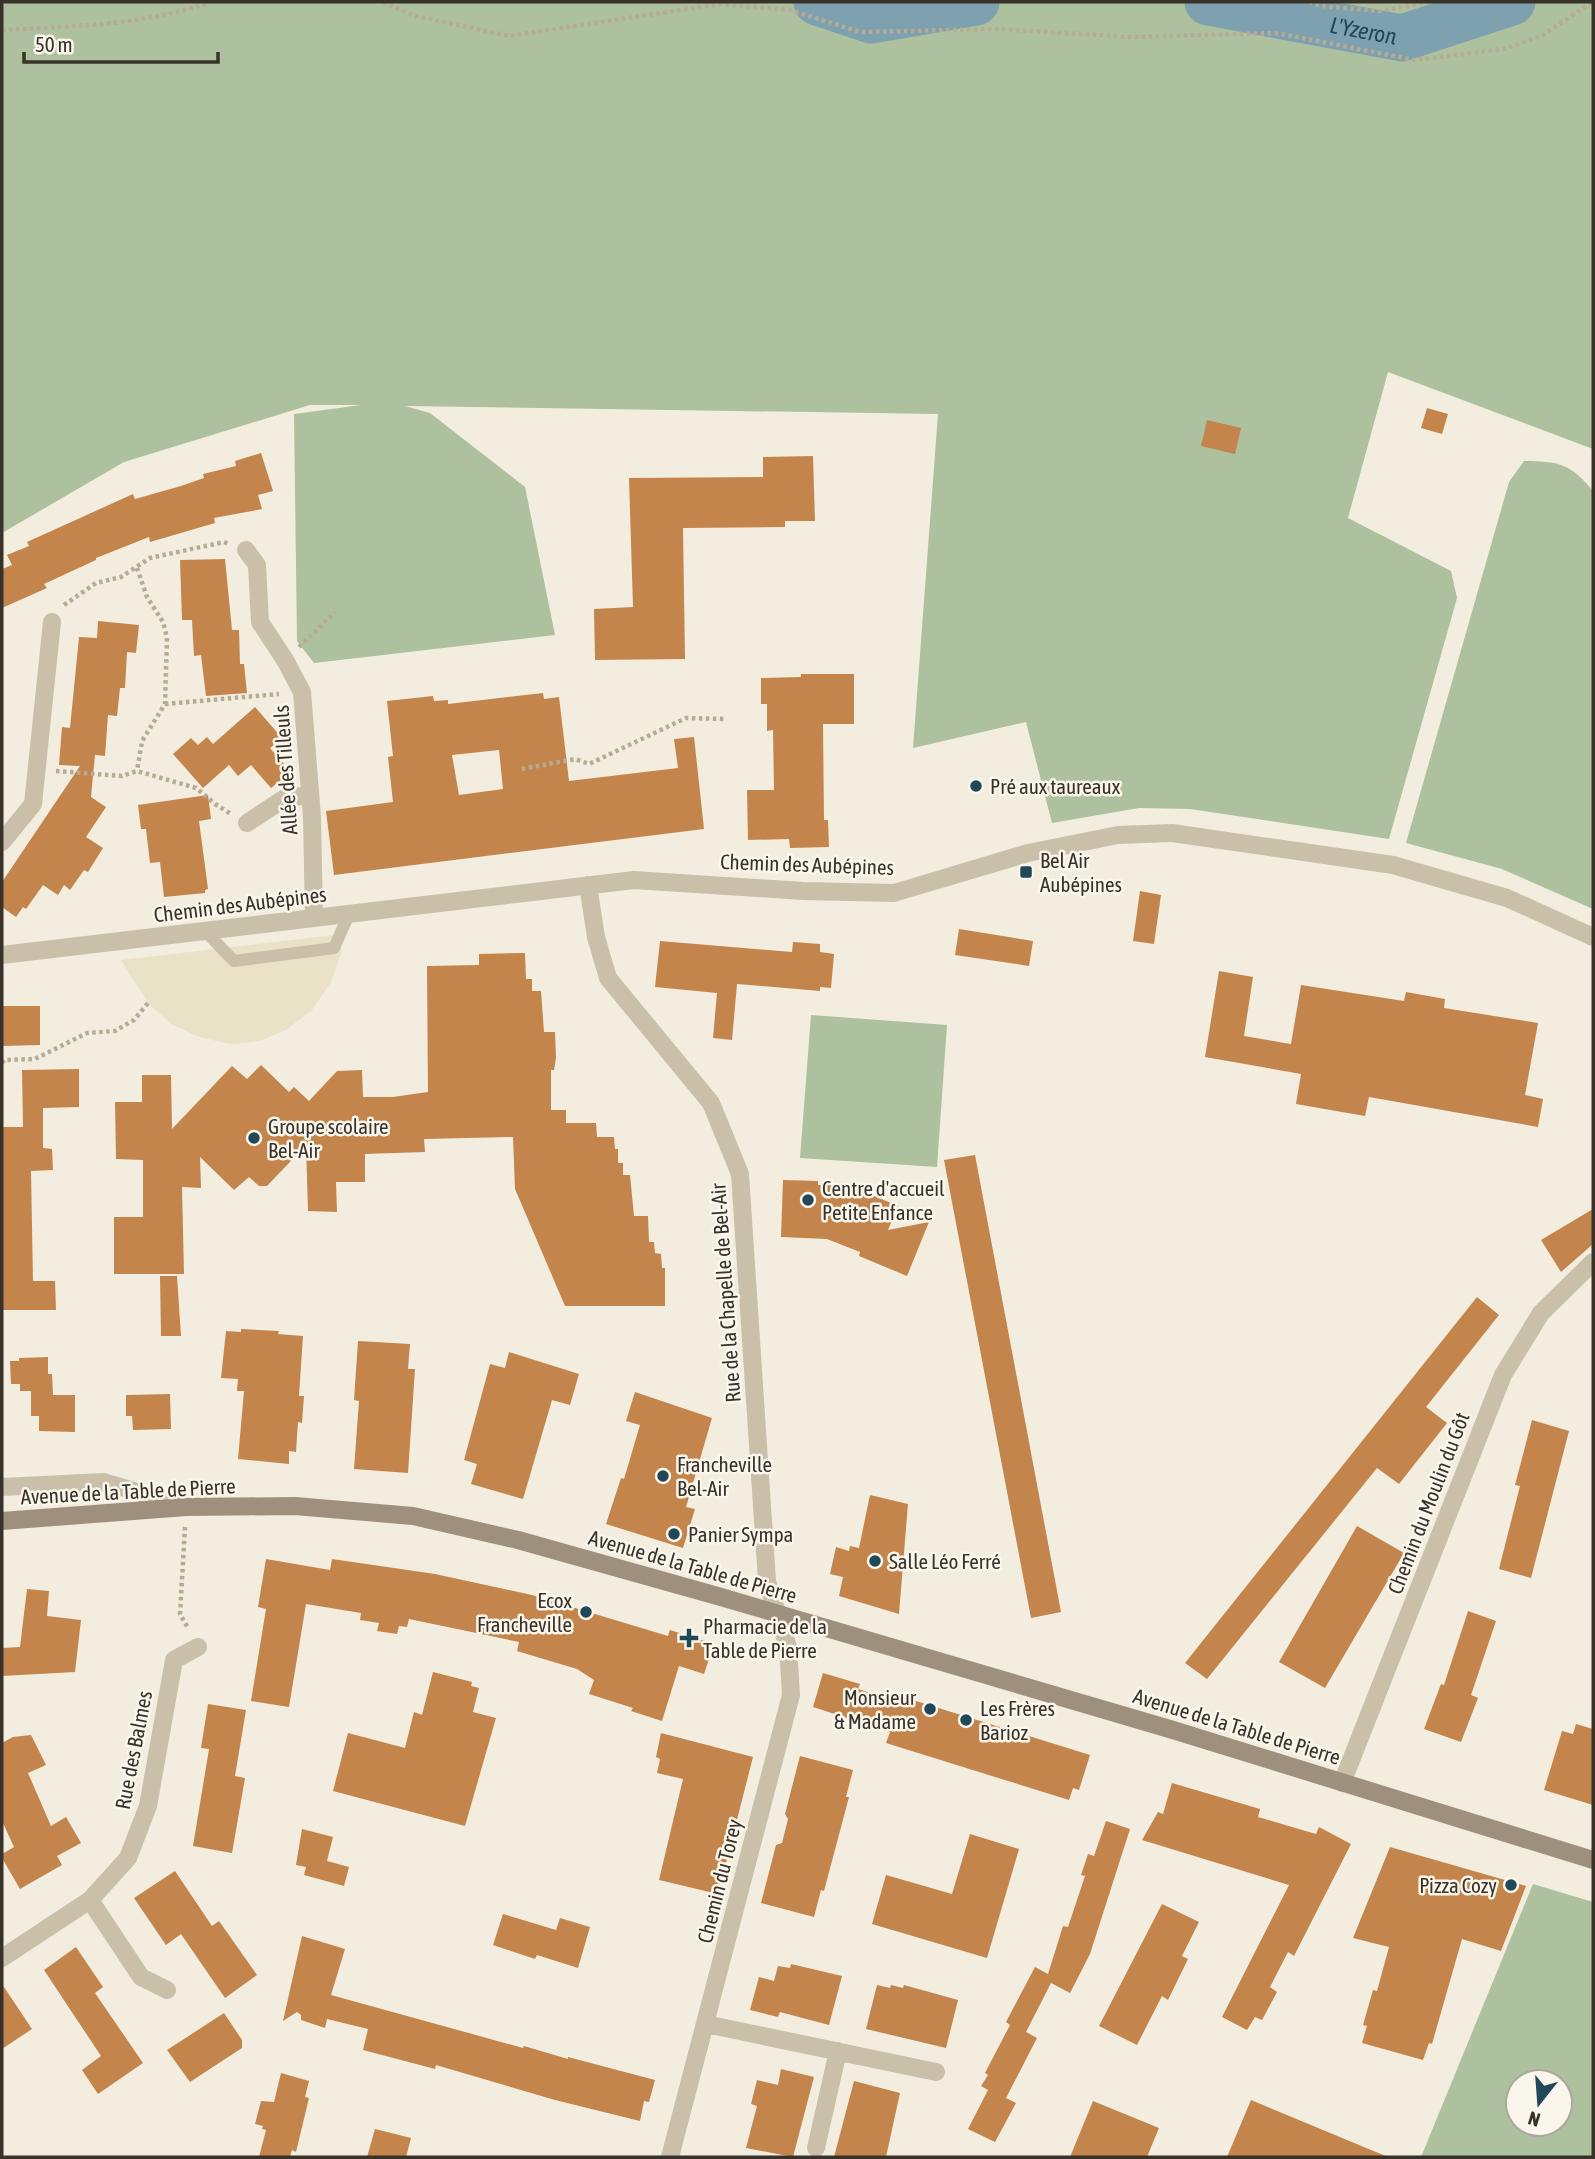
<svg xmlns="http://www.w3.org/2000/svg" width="1595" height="2159" viewBox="0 0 1595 2159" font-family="'Asap Condensed',sans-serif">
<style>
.green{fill:#adc19e;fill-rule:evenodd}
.plaza{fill:#eae2c6}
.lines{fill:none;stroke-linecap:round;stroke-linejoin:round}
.river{stroke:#7ea1af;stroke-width:47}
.building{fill:#c3854c;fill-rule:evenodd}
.path{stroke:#b6ab94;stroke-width:4.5;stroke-dasharray:3.5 3.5;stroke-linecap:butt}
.service{stroke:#cac0aa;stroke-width:12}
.minor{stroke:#cac0aa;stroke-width:18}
.secondary{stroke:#9e907c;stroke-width:18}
.poi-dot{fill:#204859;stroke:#faf6eb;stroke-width:2.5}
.labels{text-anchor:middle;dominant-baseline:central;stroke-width:5;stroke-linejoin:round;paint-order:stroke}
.street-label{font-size:21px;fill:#38322a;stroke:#faf6eb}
.poi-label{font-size:21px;fill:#38322a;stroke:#faf6eb;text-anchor:start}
.water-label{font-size:23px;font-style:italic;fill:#204859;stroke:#faf6eb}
</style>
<rect width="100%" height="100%" fill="#f2edde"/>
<!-- green -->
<path class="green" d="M2,2H1593V449L1388,372L1348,518L1451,571L1457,598L1389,839L1190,809L1139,808L1052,823L1026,722L913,748L938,414L405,406L430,413L525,487L555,635L314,663L297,641L294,414L361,405H310L124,462L2,533Z
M1524,461C1559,461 1571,464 1593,491V909L1502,869L1406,843L1509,482Z
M811,1015L947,1025L937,1167L800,1158Z
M1533,1884L1593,1902V2157H1421ZM1518,2082H1560V2124H1518Z"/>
<!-- plaza -->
<path class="plaza" d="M343,934L341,953L331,982L312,1010L286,1030L260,1041L243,1043L230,1044L199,1037L171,1024L148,1003L121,960Z"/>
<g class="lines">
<!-- river -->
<g class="river">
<path d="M817,2L871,20L976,2"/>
<path id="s1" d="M1208,2L1402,38L1512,2"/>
</g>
</g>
<!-- building -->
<path class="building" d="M1427,408L1448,414L1442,434L1421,428Z
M1207,420L1241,428L1235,454L1201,446Z
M261,453L273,491L258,495L262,509L214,518L215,523L150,542L149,537L96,558V560L44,584L47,588L2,608V569L12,565L7,555L29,546L27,542L133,494L135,499L181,486L204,478L203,474L236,466L235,461Z
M813,456L815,521H785V527L683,528L685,659L595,660L594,609L633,607L629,478L763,477V457Z
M225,559L232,630H239L240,664H244L247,693L206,696L201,655L194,656L192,620H182L180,560Z
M98,621L139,625L136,653L127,652L125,688H120L117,716L108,715L105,756L95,755L91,797L106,807L86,837L103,848L88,872L84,870L70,890L64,885L58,895L43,885L26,909L23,907L16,917L2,907V882L80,766L59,765L62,727L70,728L79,637L97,638Z
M801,674H854V724H823L824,820H828L829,847L790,848L789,839L748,840L747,790H774L773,730L767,731V704H761V678L801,677Z
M543,693L544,699L559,697L569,781L678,768L674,739L694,737L704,829L334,875L326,811L393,802L388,757L393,756L387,701L433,696L434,701L448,700V704ZM499,750L503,789L459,795L452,755Z
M255,707L282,738L270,748L291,772L271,788L251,765L238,776L229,765L203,788L173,754L191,738L198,745L207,737L213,744Z
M208,795L211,819L199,821L208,889L205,890V893L164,897L160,862L150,863L146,829H141L138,805Z
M1140,891L1161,895L1154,944L1133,941Z
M959,929L1033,941L1029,966L955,955Z
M660,941L792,952L793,942L820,944V952L834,954L831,988L820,987V991L737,984L732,1040L713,1038L717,993L655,987Z
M525,953L526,979H532V991H541L544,1032H555L556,1058L554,1070H551V1110H566V1123H596L597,1137H614L615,1149H618V1163H623V1175H630L634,1216H648L649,1242H654L655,1253L661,1254L662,1268H665V1306H565L515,1189L513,1137L424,1139L425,1152L365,1154V1182H336L337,1212L308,1211L306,1145L267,1186H259L249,1177L234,1190L200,1157L201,1188L182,1187L184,1274H114V1217H143V1160L116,1159L115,1102H142V1075H171L172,1129L232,1066L247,1079L261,1065L289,1092L294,1087L309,1101L337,1071L362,1070L363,1097H393L428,1092L427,966L479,965V954Z
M1219,971L1253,977L1244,1036L1291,1044L1301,985L1404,1001L1406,992L1445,999L1444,1008L1538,1023L1525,1095L1543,1099L1538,1127L1369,1097L1365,1116L1296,1104L1301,1074L1205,1057Z
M2,1006H40V1045L2,1046Z
M79,1069V1107L43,1108V1148L52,1149L53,1170L31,1171L33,1281H55L56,1310H3L2,1127H23L22,1070Z
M975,1155L1061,1612L1031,1618L944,1160Z
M783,1180L818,1181V1185H848L898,1206L888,1230L929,1222L907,1276L859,1256L860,1252L827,1239L781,1237Z
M1593,1209V1244L1561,1272L1541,1240Z
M160,1276H177L181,1336H161Z
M1477,1297L1499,1315L1426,1407L1447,1423L1399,1484L1377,1468L1207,1679L1185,1663Z
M241,1329L279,1331L278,1334L303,1336L299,1396H304L302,1423L298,1422L296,1452L289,1451V1464L238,1459L244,1391H237L238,1379L221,1378L226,1331L241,1332Z
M358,1341L410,1344L408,1369H415L408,1473L354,1469L359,1401L354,1400Z
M509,1352L579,1374L570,1405L552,1400L523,1499L471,1484L477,1464L464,1460L490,1364L505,1368Z
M48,1357V1374H52L53,1395H75V1432L39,1431V1416H31V1391H20V1384H11L10,1361H19V1358Z
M635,1392L712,1418L686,1507L695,1509L683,1548L606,1524L621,1478L624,1479L640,1425L626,1421Z
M170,1394L171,1429L133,1430L132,1416H126V1395Z
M1532,1420L1569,1431L1531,1578L1499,1569L1520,1486L1515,1485Z
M870,1495L908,1504L899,1614L839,1596L843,1577L830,1574L836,1547L849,1551L850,1546L859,1548Z
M1357,1526L1404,1553L1325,1688L1279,1662Z
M266,1559L330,1570L332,1559L435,1574L532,1595L668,1636L670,1630L714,1644L704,1674L679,1666L662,1721L631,1711L633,1708L589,1694L594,1680L577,1669L517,1651L519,1642L409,1619L407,1627L399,1626L397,1634L377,1631L379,1623L360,1620L361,1613L306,1604L289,1707L251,1701L266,1609L258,1607Z
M27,1589L49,1591L47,1616L81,1620L75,1672L2,1676V1648L20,1647Z
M1468,1611L1496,1621L1471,1695L1478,1698L1461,1742L1424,1729L1441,1684L1444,1685Z
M433,1672L472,1682L471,1686L479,1688L473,1712L496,1718L465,1826L333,1791L348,1733L405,1748L414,1712L422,1715Z
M823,1673L860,1684L858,1689L899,1702L900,1696L1090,1755L1079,1790L1073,1788L1069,1800L886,1743L890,1732L813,1707Z
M208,1704L246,1710L235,1776L245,1778L232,1853L193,1846L209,1749L201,1748Z
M1576,1724L1593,1729V1805L1544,1790L1562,1731L1573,1734Z
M661,1733L753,1757L718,1894L659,1880L683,1779L657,1773L660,1759L656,1757Z
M31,1735L46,1765L28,1773L51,1826L66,1817L81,1843L57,1856L62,1865L20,1889L2,1858V1854L14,1847L2,1821V1743L13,1737Z
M800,1756L853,1770L846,1797H849L824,1891L821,1890L814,1917L761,1903L776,1845L782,1843L788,1819L785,1814Z
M1172,1783L1260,1809L1258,1817L1316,1834L1319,1827L1351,1844L1294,1956L1288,1952L1270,1987L1277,1992L1262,2020L1255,2017L1247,2030L1222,2017L1289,1885L1142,1840L1158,1812L1163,1814Z
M1106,1821L1130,1829L1090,1954L1070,1993L1051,1983L1026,2032L1037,2038L1006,2098L1016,2103L995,2142L968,2129L988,2090L981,2086L988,2075L985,2073L1010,2025L1006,2022L1035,1967L1048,1974L1063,1926L1068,1927L1085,1876L1081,1875L1088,1854L1094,1856Z
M302,1829L333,1837L327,1861L349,1867L344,1886L304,1875L306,1867L296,1865Z
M970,1834L1019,1849L987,1958L872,1924L886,1875L952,1894Z
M1390,1847L1526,1886L1501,1951L1462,1939L1432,2044L1429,2043L1423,2060L1362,2043L1367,2026L1363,2025L1373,1990L1377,1991L1389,1947L1353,1938Z
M175,1871L212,1926L219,1921L257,1975L225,1998L181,1934L166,1945L134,1898Z
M1162,1904L1199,1922L1182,1956L1188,1959L1168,2000L1162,1996L1137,2045L1099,2026Z
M503,1914L556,1930L560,1918L590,1927L578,1968L537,1955L535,1959L493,1945Z
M302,1936L345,1949L331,1995L523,2048L524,2046L568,2059V2057L655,2080L649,2102L644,2101L640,2121L555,2100L436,2065L435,2069L363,2050L368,2029L327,2019L325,2028L301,2020V2015L297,2012L283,2021Z
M76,1947L103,1987L95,1993L143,2063L98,2094L82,2070L101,2056L44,1970Z
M791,1964L842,1976L829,2025L780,2012L778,2017L750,2010L759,1977L774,1981L778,1966L790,1968Z
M2,1984L32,2029L2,2049Z
M877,1985L890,1988L891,1985L903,1988L904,1985L958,2000L946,2048L866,2029Z
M224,2013L242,2040V2048L190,2082L167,2050Z
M781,2069L814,2077L793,2157L746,2148L757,2106L751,2104L757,2080L778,2085Z
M281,2073L309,2081L305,2097L309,2098L296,2152L292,2150L290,2157H259L266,2130L262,2129L263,2126L255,2124L261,2101L274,2102Z
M854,2081L900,2093L886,2157H834Z
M1251,2100L1388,2157H1227Z
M1093,2101L1159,2128L1147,2157H1070Z
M375,2129L411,2138L406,2157H367Z"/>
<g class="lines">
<!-- path -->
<path class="path" d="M383,2L412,15L509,36L721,4L790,10L860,32L999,29L1130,37L1276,33L1415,60L1504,49L1543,35L1592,2
M1309,2L1321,6L1380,11L1431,2
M2,30C72,26 143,26 210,2
M137,568L147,597L163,622L167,638L165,704L142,741L137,771
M64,605L96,583L121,577L150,558L224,542L229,544
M299,647L335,612
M165,704L279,694
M522,769L575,759L589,764L686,718L726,719
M56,771L122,776L137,771L196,788L215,804L231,814
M2,1063L4,1060L35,1059L87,1033L115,1031L134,1020L148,1003
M185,1527L180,1614L188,1628"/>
<!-- service -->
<path class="service" d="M205,931L234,961L334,948L349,914"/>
<!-- minor -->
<path class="minor" d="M246,550L257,565L260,622L285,660L302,692L312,817L314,918
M247,823L285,798L310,795
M2,842L33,804L52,622
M588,885L596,937L608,978L711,1103L740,1174L767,1581L788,1647L791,1695L670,2157
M2,955L634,880L803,891L894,893L1028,853L1118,835L1172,833L1393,865L1507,898L1593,937
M2,1487L104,1482L184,1506
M1342,1783L1503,1375L1541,1313L1593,1262
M90,1900L141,1977L167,1990
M2,1958L90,1900L128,1858L148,1806L174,1660L198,1647
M706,2024L936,2072
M816,2148L838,2051"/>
<!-- secondary -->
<path class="secondary" d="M2,1521L186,1507L295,1506L413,1516L518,1540L721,1597L1173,1730L1593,1860"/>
</g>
<!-- markers -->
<g class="poi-dot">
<circle cx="976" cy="786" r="7"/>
<rect x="1019" y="865" width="14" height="14" rx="3.5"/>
<circle cx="254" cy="1138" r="7"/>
<circle cx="808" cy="1200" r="7"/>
<circle cx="663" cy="1476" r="7"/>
<circle cx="674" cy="1534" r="7"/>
<circle cx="875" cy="1561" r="7"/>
<circle cx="586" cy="1612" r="7"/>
<path d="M685.5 1627.5h7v7h7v7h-7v7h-7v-7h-7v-7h7z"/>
<circle cx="930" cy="1709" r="7"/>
<circle cx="966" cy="1720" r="7"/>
<circle cx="1511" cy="1885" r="7"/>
</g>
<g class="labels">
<!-- street labels -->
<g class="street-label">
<text transform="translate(285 770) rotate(-94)">Allée des Tilleuls</text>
<text transform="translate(807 864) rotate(2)">Chemin des Aubépines</text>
<text transform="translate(240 904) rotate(-7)">Chemin des Aubépines</text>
<text transform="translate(725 1293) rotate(-94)">Rue de la Chapelle de Bel-Air</text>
<text transform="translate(128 1491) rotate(-3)">Avenue de la Table de Pierre</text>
<text transform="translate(1428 1503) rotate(-69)">Chemin du Moulin du Gôt</text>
<text transform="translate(693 1566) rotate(16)">Avenue de la Table de Pierre</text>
<text transform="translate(1237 1726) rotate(17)">Avenue de la Table de Pierre</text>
<text transform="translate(133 1750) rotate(-79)">Rue des Balmes</text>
<text transform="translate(719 1881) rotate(-76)">Chemin du Torey</text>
</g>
<!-- poi labels -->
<g class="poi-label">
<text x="990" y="786">Pré aux taureaux</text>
<text x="1040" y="860">Bel Air<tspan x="1040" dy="24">Aubépines</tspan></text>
<text x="268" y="1126">Groupe scolaire<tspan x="268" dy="24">Bel-Air</tspan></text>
<text x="822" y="1188">Centre d'accueil<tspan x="822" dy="24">Petite Enfance</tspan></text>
<text x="677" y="1464">Francheville<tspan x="677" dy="24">Bel-Air</tspan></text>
<text x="688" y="1534">Panier Sympa</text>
<text x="889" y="1561">Salle Léo Ferré</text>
<text x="572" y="1600" text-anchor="end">Ecox<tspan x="572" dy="24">Francheville</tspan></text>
<text x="703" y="1626">Pharmacie de la<tspan x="703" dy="24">Table de Pierre</tspan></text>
<text x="916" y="1697" text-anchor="end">Monsieur<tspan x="916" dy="24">&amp; Madame</tspan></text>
<text x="980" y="1708">Les Frères<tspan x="980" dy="24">Barioz</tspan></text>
<text x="1497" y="1885" text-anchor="end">Pizza Cozy</text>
</g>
<!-- water labels -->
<g class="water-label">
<text stroke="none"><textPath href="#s1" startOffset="158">L'Yzeron</textPath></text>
</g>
</g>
<!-- border -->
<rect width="1595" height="2159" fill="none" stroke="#38322a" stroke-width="7"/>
<!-- north arrow -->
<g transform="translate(1539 2103) rotate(197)"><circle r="33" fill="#faf6eb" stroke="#aca89e" stroke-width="2"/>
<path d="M0-5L12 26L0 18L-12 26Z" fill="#204859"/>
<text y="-10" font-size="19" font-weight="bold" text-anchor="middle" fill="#38322a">N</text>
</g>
<!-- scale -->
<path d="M24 52v10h194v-10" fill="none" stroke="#38322a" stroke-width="3.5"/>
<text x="35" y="52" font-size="21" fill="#38322a" stroke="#faf6eb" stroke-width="5" paint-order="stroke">50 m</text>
</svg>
